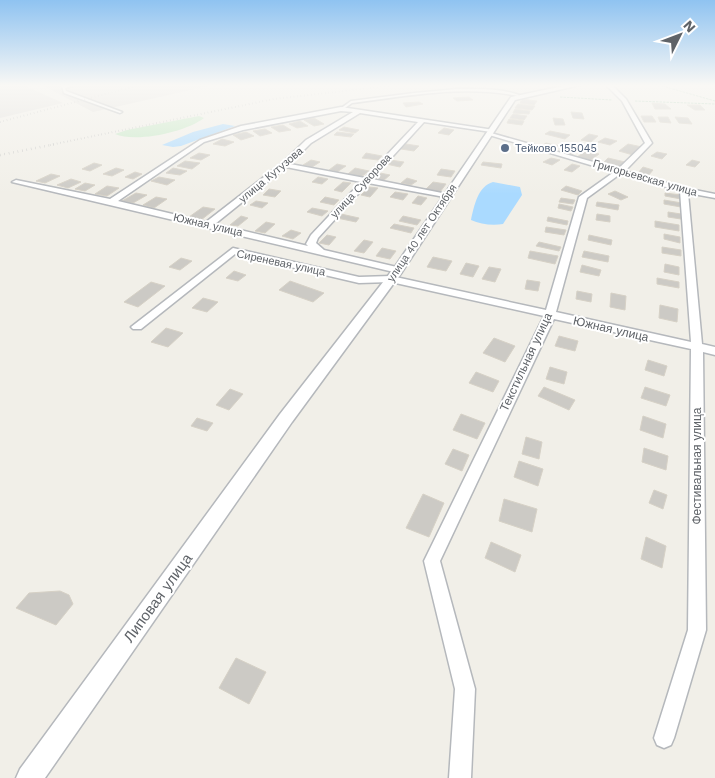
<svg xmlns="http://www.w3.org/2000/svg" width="715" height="778" viewBox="0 0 715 778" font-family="'Work Sans',sans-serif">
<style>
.industrial{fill:#e0deda}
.green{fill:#c5e8c5}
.water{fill:#aadaff}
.building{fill:#cccac5;stroke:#d6d1c6}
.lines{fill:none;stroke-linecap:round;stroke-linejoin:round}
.service-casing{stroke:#b5b8bc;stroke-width:3}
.minor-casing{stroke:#b5b8bc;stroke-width:3}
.tertiary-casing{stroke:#b5b8bc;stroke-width:3}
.path{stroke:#9cc7a9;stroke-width:1;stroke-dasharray:2.5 1;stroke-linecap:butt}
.service{fill:#fff;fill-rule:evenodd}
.minor{fill:#fff;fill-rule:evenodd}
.tertiary{fill:#fff;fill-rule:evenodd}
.rail-far1{stroke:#b6b7b8;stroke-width:2;stroke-dasharray:0.5 3;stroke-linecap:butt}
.rail{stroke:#b6b7b8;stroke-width:2.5;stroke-dasharray:0.5 4;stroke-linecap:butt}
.service-dot{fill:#5c6f8a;stroke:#fff;stroke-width:2}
.labels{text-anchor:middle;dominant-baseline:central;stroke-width:4;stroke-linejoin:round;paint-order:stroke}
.far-service-label{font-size:11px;fill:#4e5e75;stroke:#fff;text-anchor:start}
.far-street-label{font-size:11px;fill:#5f6368;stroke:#fff}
.street-label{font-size:12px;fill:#5f6368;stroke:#fff}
.near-street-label{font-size:15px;fill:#5f6368;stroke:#fff}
</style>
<rect width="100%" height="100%" fill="#f1efe8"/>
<!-- industrial -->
<path class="industrial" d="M0,85H23L63,103L0,118Z
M42,85H213L93,112Z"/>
<!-- green -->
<path class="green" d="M199,116L204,118C186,132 136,143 115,134L127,130Z"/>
<!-- water -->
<path class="water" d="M223,124L235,126L181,146L173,147L162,145L193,132Z
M493,182L520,187L522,195L503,224C492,226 480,224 471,220C474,206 478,186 493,182Z"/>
<!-- building -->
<path class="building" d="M469,97L473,100L457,101L453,98Z
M522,99L537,101L534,105L520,103Z
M419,102L423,104L406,107L403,103Z
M652,103L665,104L671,109H655Z
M518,104L535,106L532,110L515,108Z
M687,105H700L705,110H695Z
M515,109L530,111L529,114L513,113Z
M571,112L582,113L584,119L573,118Z
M513,114L527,116L524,120L510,118Z
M641,116H652L656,122H644Z
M658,117H668L671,123L660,122Z
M675,117L688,118L692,124L679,123Z
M314,118L324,124L314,126L304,120Z
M553,118L563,119L565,125H555Z
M509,119L524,121L522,125L507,123Z
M300,121L308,126L297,128L289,124Z
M283,125L291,130L279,132L271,127Z
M344,127L359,130L355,133L339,130Z
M444,128L454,130L449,135L438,133Z
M265,129L272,133L260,136L253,131Z
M550,131L570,135L565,139L545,134Z
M246,132L254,136L241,140L233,135Z
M337,132L354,134L351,137L334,135Z
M589,134L598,136L591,142L581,140Z
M605,138L617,141L610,145L598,142Z
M222,139L234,142L225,146L213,144Z
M546,143L559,146L554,150L540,147Z
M406,144L419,146L414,151L401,149Z
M628,144L642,147L633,155L619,151Z
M567,147L578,150L571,156L560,153Z
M586,151L599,154L590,161L577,157Z
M657,152L667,154L662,159L651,156Z
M199,153L210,155L201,160L190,158Z
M366,153L382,156L378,160L362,158Z
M551,158L560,160L552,165L543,162Z
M608,158L625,162L620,168L602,164Z
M311,160L320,162L312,167L303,165Z
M390,160L404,162L400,167L386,164Z
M692,160L700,162L695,167L686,165Z
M185,161L200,163L192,169L177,166Z
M483,162L502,164L501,168L481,165Z
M94,163L102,165L90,171L82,169Z
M337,164L346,166L337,172L329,170Z
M572,164L580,166L572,172L564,170Z
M643,167L653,170L648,176L638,173Z
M116,168L124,170L112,176L103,174Z
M173,168L187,171L180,175L166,173Z
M355,168L369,171L361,177L348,174Z
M441,169L455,171L451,177L437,175Z
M135,172L142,174L133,179L125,177Z
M380,173L390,175L383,181L373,179Z
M51,174L60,176L45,183L36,181Z
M159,177L175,180L167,185L151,181Z
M318,177L328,179L322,184L312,182Z
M407,178L417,181L411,185L401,183Z
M71,179L81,182L68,188L57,185Z
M343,182L351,183L342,192L334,190Z
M433,182L446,184L440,192L426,189Z
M85,183L95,185L85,191L75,189Z
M107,186L119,188L107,196L95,194Z
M566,186L582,191L578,195L561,190Z
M369,187L378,188L370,197L361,195Z
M269,189L281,191L275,197L263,195Z
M615,191L628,197L621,200L608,194Z
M395,192L408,194L403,200L390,197Z
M136,193L147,195L133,203L122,201Z
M665,193L681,195V199L665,196Z
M418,196L427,198L421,205L412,203Z
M156,197L167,199L154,208L143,205Z
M325,197L339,200L334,205L320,202Z
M561,198L575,200L573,204L559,202Z
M664,200L682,203L681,207L664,204Z
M256,201L268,203L262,208L250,205Z
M597,202L619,205L618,210L596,206Z
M559,204L573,207L571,211L558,208Z
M203,207L215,209L201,220L189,217Z
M312,208L328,211L322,216L307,212Z
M668,212L681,214V219L668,217Z
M341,214L359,218L356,222L337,218Z
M597,214L610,216V222L596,220Z
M241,216L248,218L238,226L230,225Z
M403,216L421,220L417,225L399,221Z
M548,217L568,221L567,225L547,221Z
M655,221L679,225V231L655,227Z
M266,222L275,224L265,233L255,231Z
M394,224L414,228L411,233L390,228Z
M546,227L566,230L564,235L545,232Z
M291,230L301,233L293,239L282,236Z
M664,234L680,237V243L664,239Z
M327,235L336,237L329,245L319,243Z
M589,235L612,240L611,245L588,240Z
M364,240L373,242L364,253L354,251Z
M539,242L561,247L559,251L536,246Z
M662,247L681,250V256L662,253Z
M382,248L396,251L390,259L376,256Z
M530,251L558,256L555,264L528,258Z
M584,251L609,256L608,262L582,257Z
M433,257L452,261L446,271L427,267Z
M181,258L192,261L180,270L169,267Z
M466,263L479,266L473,277L460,274Z
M665,264L679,267V275L664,272Z
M582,265L601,270L599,276L580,272Z
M489,267L501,269L495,282L482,279Z
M234,271L246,275L238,281L226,278Z
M657,278L679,282V288L657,284Z
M527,280L540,282L538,291L525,289Z
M290,281L324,293L313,302L279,290Z
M151,282L165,286L138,307L124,302Z
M577,291L592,294L591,302L576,299Z
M611,293L626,296L625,310L610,307Z
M203,298L218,302L207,312L192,308Z
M660,305L678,309L677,322L659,318Z
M166,328L183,333L168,347L151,342Z
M559,336L578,341L575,351L555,346Z
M494,338L515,346L505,362L483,353Z
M648,360L667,366L664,376L645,370Z
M550,367L567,372L564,384L546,379Z
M476,372L499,381L493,392L469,383Z
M544,387L575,400L569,410L538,396Z
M645,387L670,395L666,406L641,398Z
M230,389L243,394L229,410L216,405Z
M461,414L485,423L477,439L453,430Z
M643,416L666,424L663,438L640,430Z
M197,418L213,423L207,431L191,426Z
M526,437L542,442L539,459L522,454Z
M644,448L668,456L666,470L642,462Z
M453,449L469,455L462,471L445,464Z
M519,461L543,469L538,486L514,477Z
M654,490L667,495L663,509L649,503Z
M423,494L444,503L429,537L406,528Z
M504,499L537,509L532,532L499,521Z
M646,537L666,546L662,568L641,559Z
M491,542L521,555L515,572L485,558Z
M60,591L69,595L73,604L56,625L16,608L29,593Z
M236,658L266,672L249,704L219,688Z"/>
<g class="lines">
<defs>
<path id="service" d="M71,85H75L65,88L66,91L122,112L120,113L64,93L62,86Z
M457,89C478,89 500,88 519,95L518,96C461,85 409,96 352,103L342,110L340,109L351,101L414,93Z"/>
<path id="minor" d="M606,85H612L626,99L652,143L625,171L685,188L715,194V198L688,193L702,344L715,347V355L703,352L706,630L674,738L671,745L664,748L657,745L654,738L688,630L691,349L554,319L440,561L475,689L471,778H449L455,689L424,561L544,316L391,282L359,283L235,254L141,329H133L131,327L233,248L359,277L391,276L546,310L579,197L614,172L486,134L491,133L618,169L645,143L622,101ZM620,174L680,191L691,342L556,312L587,198Z
M341,107L494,130L491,132L424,122L372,179L447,194H450V198L368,183L318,238L316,243L324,250L401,268V272L398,273L12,182L16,180L110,199L200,140L241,126ZM341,111L353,112L306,140L282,163L206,222L118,201L204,142L243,130ZM360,113L418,122L365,178L290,164L311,143ZM286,167L361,182L311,235L306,244L308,246L215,224Z"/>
<path id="tertiary" d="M568,85H580L515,100L402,272L292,422L45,778H16L20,769L280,414L394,268L511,97Z"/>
</defs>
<!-- service casing -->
<use href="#service" class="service-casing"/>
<!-- minor casing -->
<use href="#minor" class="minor-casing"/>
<!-- tertiary casing -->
<use href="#tertiary" class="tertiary-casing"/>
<!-- path -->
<path class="path" d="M659,85L715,101
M560,97L612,100
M635,101L715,104"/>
<!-- service -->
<use href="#service" class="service"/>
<!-- minor -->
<use href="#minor" class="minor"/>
<!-- tertiary -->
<use href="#tertiary" class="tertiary"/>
<!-- rail-far1 -->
<path class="rail-far1" d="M0,122L139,85
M50,145L274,99L396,85"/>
<!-- rail -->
<path class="rail" d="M0,155L56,144"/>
</g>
<!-- sky -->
<linearGradient id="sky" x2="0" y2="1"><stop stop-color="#8fc3f1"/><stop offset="0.44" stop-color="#f9f8f5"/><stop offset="1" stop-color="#f9f8f5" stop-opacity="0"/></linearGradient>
<rect width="715" height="194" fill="url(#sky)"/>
<!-- markers -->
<circle class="service-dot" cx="505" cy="148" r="5"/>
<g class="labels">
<!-- far-service labels -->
<g class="far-service-label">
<text x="515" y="148">Тейково 155045</text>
</g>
<!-- far-street labels -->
<g class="far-street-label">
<text transform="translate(271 175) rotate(-40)">улица Кутузова</text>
<text transform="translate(645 178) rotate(16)">Григорьевская улица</text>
<text transform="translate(361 186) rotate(-47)">улица Суворова</text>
<text transform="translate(208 225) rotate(13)">Южная улица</text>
<text transform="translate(422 233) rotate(-56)">улица 40 лет Октября</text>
<text transform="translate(281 263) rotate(12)">Сиреневая улица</text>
</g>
<!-- street labels -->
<g class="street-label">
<text transform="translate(611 329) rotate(13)">Южная улица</text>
<text transform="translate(526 362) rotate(-65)">Текстильная улица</text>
<text transform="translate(697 466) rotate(-90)">Фестивальная улица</text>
</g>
<!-- near-street labels -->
<g class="near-street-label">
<text transform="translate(158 598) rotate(-54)">Липовая улица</text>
</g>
</g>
<!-- north arrow -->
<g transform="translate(680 35) rotate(48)" stroke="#ffffff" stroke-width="4" paint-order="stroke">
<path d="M0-4L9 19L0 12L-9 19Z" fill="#5f6368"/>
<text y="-8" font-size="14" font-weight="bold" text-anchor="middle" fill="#5f6368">N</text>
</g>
</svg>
